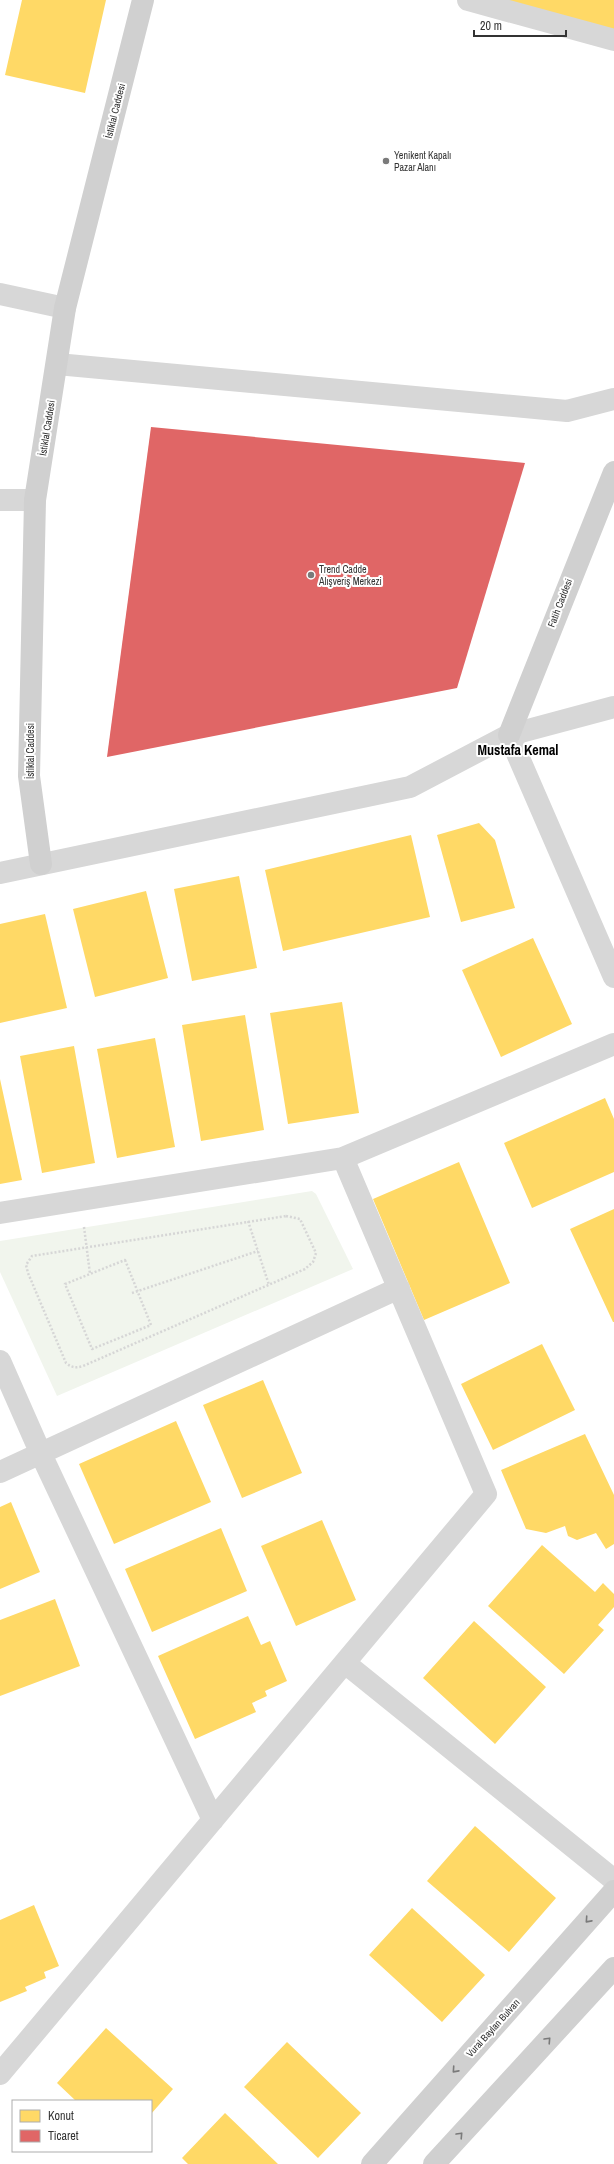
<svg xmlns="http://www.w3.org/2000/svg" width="614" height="2164" viewBox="0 0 614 2164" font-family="'Archivo Narrow',sans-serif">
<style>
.green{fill:#f1f5ed}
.homes{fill:#ffd966}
.shops{fill:#e06666}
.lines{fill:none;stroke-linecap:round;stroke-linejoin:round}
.path{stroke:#d6d6d6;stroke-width:2.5;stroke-dasharray:2 2;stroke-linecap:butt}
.street{stroke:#d7d7d7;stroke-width:22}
.secondary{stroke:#d0d0d0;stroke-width:22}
.oneway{stroke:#7a7a7a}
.poi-dot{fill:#7a7a7a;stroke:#fff;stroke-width:1.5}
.labels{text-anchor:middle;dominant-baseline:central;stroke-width:4;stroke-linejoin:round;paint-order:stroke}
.street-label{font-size:10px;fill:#333;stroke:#fff}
.poi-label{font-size:10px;fill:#333;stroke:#fff;text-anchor:start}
.district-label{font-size:14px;font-weight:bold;fill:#000;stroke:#fff}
</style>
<rect width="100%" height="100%" fill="#fff"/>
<!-- green -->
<path class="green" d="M312,1191L316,1194L353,1269L57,1396L0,1272V1241Z"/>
<!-- homes -->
<path class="homes" d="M22,0H106L85,93L5,75Z
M498,0H614V34Z
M479,823L495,840L515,908L461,922L437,835Z
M411,835L430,917L283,951L265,870Z
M239,876L257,968L192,981L174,889Z
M146,891L168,978L95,997L73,909Z
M45,914L67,1008L0,1023V924Z
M533,938L572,1024L501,1057L462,970Z
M342,1002L359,1113L288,1124L270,1013Z
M245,1015L264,1130L201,1141L182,1025Z
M155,1038L175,1147L117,1158L97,1049Z
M74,1046L95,1163L42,1173L20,1056Z
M0,1079L22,1180L0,1184Z
M605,1098L614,1119V1172L532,1208L504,1143Z
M459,1162L510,1283L424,1320L373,1199Z
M614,1209V1322H613L570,1229Z
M542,1344L575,1410L493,1450L461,1384Z
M263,1380L302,1473L242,1498L203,1405Z
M176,1421L211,1502L114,1544L79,1464Z
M585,1434L614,1495V1544L606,1549L596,1533L577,1540L568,1536L565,1526L546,1533L526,1529L501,1470Z
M11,1502L40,1572L0,1589V1507Z
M322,1520L356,1600L296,1626L261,1546Z
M221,1528L247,1591L152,1632L125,1569Z
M542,1545L595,1592L603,1583L614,1594V1607L598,1625L604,1630L564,1674L488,1606Z
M55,1599L80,1666L0,1696V1620Z
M248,1616L261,1645L270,1641L287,1681L265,1691L267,1696L252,1703L256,1712L195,1739L158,1656Z
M474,1621L546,1687L495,1744L423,1678Z
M475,1826L556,1898L509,1952L427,1881Z
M34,1905L59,1966L44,1972L46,1978L25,1987L27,1991L0,2002V1920Z
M412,1908L485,1975L442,2022L369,1955Z
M106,2028L173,2089L151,2114V2101H76L57,2083Z
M287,2042L361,2113L318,2158L244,2087Z
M225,2113L278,2164H188L182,2158Z"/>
<!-- shops -->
<path class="shops" d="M151,427L525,463L457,688L107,757Z"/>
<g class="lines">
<!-- path -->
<path class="path" d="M286,1216L300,1219L316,1253L313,1262L305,1269L83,1366C76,1368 72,1368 66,1363L28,1273L26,1265L32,1256Z
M248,1221L269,1285
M84,1227L90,1274
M125,1260L151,1325L92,1349L65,1284Z
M132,1293L258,1251"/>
<!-- street -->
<path class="street" d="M468,0L614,40
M0,294L65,308
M57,364L567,411L614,399
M0,500H35
M509,735L614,977
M0,873L410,787L509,735L614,707
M0,1213L343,1158L614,1044
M0,1361L41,1454L213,1820
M0,1472L399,1288
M345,1663L614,1880
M0,2074L486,1494L343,1158"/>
<!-- secondary -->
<path class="secondary" d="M509,735L614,472
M41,864L29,776L35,500L65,308L143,0
M372,2164L614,1891
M434,2164L614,1968"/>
</g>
<!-- one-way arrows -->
<defs><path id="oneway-chevron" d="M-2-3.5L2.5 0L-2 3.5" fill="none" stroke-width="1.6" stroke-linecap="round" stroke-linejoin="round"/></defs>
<g class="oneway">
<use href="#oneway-chevron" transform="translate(588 1920) rotate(132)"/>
<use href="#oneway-chevron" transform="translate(548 2040) rotate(-47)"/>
<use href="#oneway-chevron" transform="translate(455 2070) rotate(132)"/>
<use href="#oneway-chevron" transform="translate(460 2135) rotate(-47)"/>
</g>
<!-- markers -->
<g class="poi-dot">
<circle cx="386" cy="161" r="4"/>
<circle cx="311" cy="575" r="4"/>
</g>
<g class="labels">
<!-- street labels -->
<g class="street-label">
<text transform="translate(115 111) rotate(-76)">İstiklal Caddesi</text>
<text transform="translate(47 428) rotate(-81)">İstiklal Caddesi</text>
<text transform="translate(560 603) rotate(-69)">Fatih Caddesi</text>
<text transform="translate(30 751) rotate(-90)">İstiklal Caddesi</text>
<text transform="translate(493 2028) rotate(-48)">Vural Baylan Bulvarı</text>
</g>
<!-- poi labels -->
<g class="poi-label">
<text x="394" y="155">Yenikent Kapalı<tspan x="394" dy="12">Pazar Alanı</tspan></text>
<text x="319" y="569">Trend Cadde<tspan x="319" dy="12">Alışveriş Merkezi</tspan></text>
</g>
<!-- district labels -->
<g class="district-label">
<text x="518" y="750">Mustafa Kemal</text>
</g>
</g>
<!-- legend -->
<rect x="12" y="2100" width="140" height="52" fill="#ffffff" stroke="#adadad"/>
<rect x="20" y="2110" width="20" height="12" fill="#ffd966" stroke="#adadad"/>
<text x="48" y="2120" font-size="12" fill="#333333">Konut</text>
<rect x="20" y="2130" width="20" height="12" fill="#e06666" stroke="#adadad"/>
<text x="48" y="2140" font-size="12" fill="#333333">Ticaret</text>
<!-- scale -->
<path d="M474 30v6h92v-6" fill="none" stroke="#333333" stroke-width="2"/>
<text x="480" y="30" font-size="12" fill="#333333" stroke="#ffffff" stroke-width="3" paint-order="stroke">20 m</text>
</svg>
